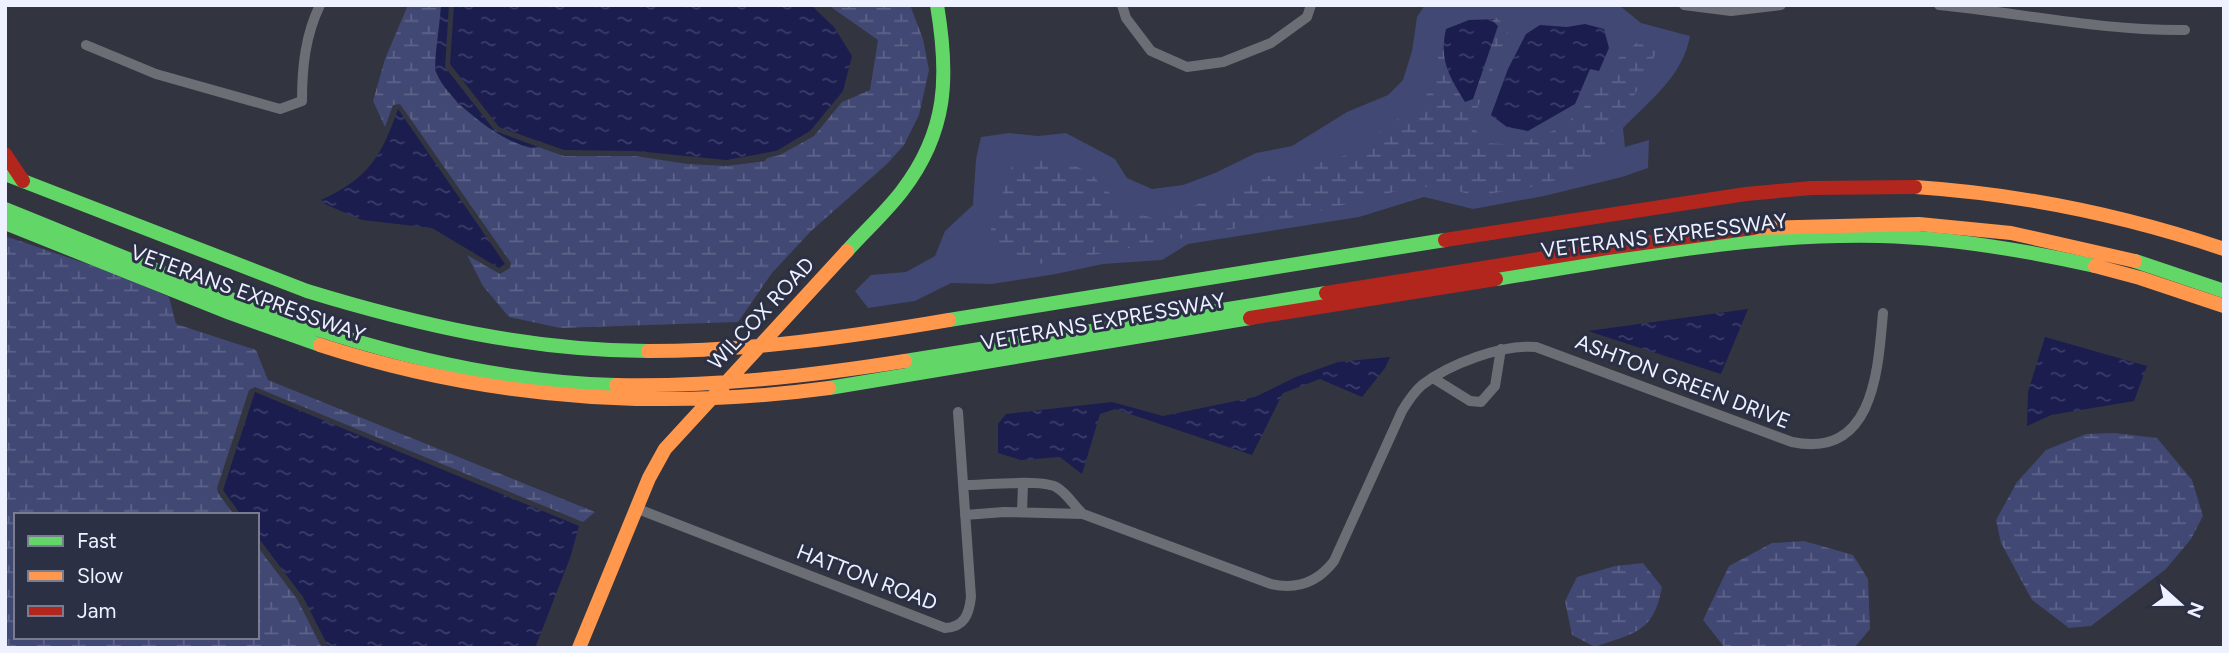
<svg xmlns="http://www.w3.org/2000/svg" width="2229" height="653" viewBox="0 0 2229 653" font-family="Figtree,sans-serif">
<style>
.grass{fill:#414873}
.wetland{fill:url(#wetland-marsh)}
.water{fill:url(#water-ripples)}
.lines{fill:none;stroke-linecap:round;stroke-linejoin:round}
.street{stroke:#6c6e76;stroke-width:10}
.fast{stroke:#63d668;stroke-width:14}
.slow{stroke:#ff974d;stroke-width:14}
.jam{stroke:#b3261e;stroke-width:14}
.labels{text-anchor:middle;dominant-baseline:central;stroke-width:6;stroke-linejoin:round;paint-order:stroke}
.street-label{font-size:21px;fill:#eef1ff;stroke:#2c3045}
</style>
<defs>
<pattern id="wetland-marsh" width="20" height="14" patternUnits="userSpaceOnUse" patternTransform="scale(1.75)"><rect width="20" height="14" fill="#414873"/><path d="M1 5h8M5 5V1M11 12h8M15 12V8" fill="none" stroke="#5d6388"/></pattern>
<pattern id="water-ripples" width="26" height="14" patternUnits="userSpaceOnUse" patternTransform="scale(1.75)"><rect width="26" height="14" fill="#1a1d4e"/><path d="M2 4q2-2 4 0t4 0M15 11q2-2 4 0t4 0" fill="none" stroke="#3c3e69"/></pattern>
</defs>
<rect width="100%" height="100%" fill="#32343f"/>
<!-- grass -->
<path class="grass" d="M1425,5H1619L1641,23L1690,36C1683,76 1650,100 1623,128L1625,147L1649,140L1648,168L1622,177L1544,196L1473,209L1424,197L1359,217L1188,244L1162,260L1103,264L1056,274L992,284L951,283L915,301L868,308L855,291L871,275L906,272L935,256L945,231L973,205L976,159L981,137L1009,133L1038,136L1066,133L1115,159L1127,178L1152,189L1183,185L1215,173L1256,153L1292,146L1347,112L1388,95L1403,80L1412,51L1417,17Z"/>
<!-- wetland -->
<path class="wetland" d="M408,5H441L435,71L458,104L509,140L530,148L538,147L564,156H635L688,164L726,166L765,161L767,158L780,155L814,136L842,102L870,90L878,40L828,5H910L923,39L929,70L919,115L904,145L887,164L811,231L772,273L738,322L560,328L509,317L483,286L467,255L500,274L510,268L511,263L400,104L393,105L385,127L373,101L385,59Z
M1497,18L1509,29L1471,124L1486,143L1515,145L1563,127L1588,103L1620,56L1638,42L1657,51L1644,79L1594,162L1544,185L1474,196L1440,185L1397,191L1296,217L1055,262L1017,266L997,251L991,229L1012,166L1043,159L1065,161L1090,173L1125,209L1158,220L1266,177L1358,152L1385,127L1423,103L1438,69V39L1461,24Z
M5,236L114,273L169,297L176,324L256,350L268,380L595,512L583,522L255,387L249,390L217,488L218,493L234,515H16V637H257V546L297,599L322,648H5Z
M2114,433L2157,438L2192,480L2203,516L2191,539L2166,569L2091,626L2069,628L2032,600L2001,543L1996,520L2017,482L2046,450L2086,434Z
M1804,541L1853,555L1868,579L1870,629L1854,648H1725L1703,620L1729,566L1772,543Z
M1643,563L1662,587C1653,634 1635,632 1595,647L1572,635L1565,601L1577,577L1615,566Z"/>
<!-- water -->
<path class="water" d="M441,5H449L445,67L495,131L538,147C511,152 443,98 436,71C433,62 441,19 441,5Z
M454,5H811L834,27L852,56L843,91L810,131L776,151L726,160L636,151L564,150L499,127L450,64Z
M1497,19L1492,20L1498,26L1473,99L1465,102C1449,76 1439,60 1446,29L1469,20Z
M1585,24L1604,29L1609,48L1599,71L1590,69L1575,104L1528,131L1507,127L1491,115L1508,69L1526,34L1540,25L1567,27Z
M398,109L505,264L499,268L432,228L362,220L327,205L321,200C369,178 381,157 398,109Z
M1748,309L1721,374L1588,331Z
M2045,337L2147,366L2134,401L2051,415L2027,426L2028,392Z
M1390,357L1385,368L1362,397L1320,379L1283,393L1252,455L1115,409L1100,414L1082,474L1060,457L1021,460L998,453V424L1006,414L1112,402L1163,416L1255,397L1296,377L1338,362Z
M255,392L579,526L570,558L535,648H329L303,597L257,536V515H241L223,490Z"/>
<g class="lines">
<!-- street -->
<path class="street" d="M1122,5L1126,18L1151,51L1187,67L1223,62L1271,43L1307,17L1311,5
M1684,5L1731,11L1781,5
M1939,5C2021,13 2102,31 2185,30
M86,45L156,74L280,109L302,101C302,68 305,36 320,5
M1433,378L1470,401L1481,402L1495,386L1501,349
M963,485C984,485 1039,479 1056,487C1067,493 1074,506 1083,514L1004,512L965,515
M638,509L945,628C964,627 969,615 971,597L958,412
M1022,512L1023,484
M1083,514L1271,584C1297,590 1318,582 1334,561L1402,411C1408,401 1414,392 1422,385C1449,364 1502,344 1536,347L1792,442C1874,459 1878,370 1883,313"/>
<!-- fast -->
<path class="fast" d="M5,174L307,291C418,325 532,351 648,351
M5,209C202,288 401,380 616,385
M5,223L230,313L320,345
M847,251C865,231 886,212 902,191C948,131 949,76 937,5
M2135,261L2224,291
M1496,279C1623,259 1751,233 1880,236C1953,238 2024,250 2095,266
M949,320L1445,240
M905,361L1326,293
M829,388L1250,318"/>
<!-- slow -->
<path class="slow" d="M1915,187C2021,194 2123,215 2224,249
M1753,228L1919,224L2011,233L2135,261
M2095,266L2140,278L2224,306
M320,345C486,399 656,411 829,388
M648,351C749,351 850,337 949,320
M616,385C714,387 809,376 905,361
M579,648L649,478L665,449L847,251"/>
<!-- jam -->
<path class="jam" d="M5,154L23,181
M1445,240L1746,194L1811,188L1915,187
M1326,293L1614,247L1753,228
M1250,318L1496,279"/>
</g>
<g class="labels">
<!-- street labels -->
<g class="street-label">
<text transform="translate(1664 235) rotate(-7)">VETERANS EXPRESSWAY</text>
<text transform="translate(248 293) rotate(20)">VETERANS EXPRESSWAY</text>
<text transform="translate(761 313) rotate(-47)">WILCOX ROAD</text>
<text transform="translate(1103 321) rotate(-10)">VETERANS EXPRESSWAY</text>
<text transform="translate(1683 381) rotate(21)">ASHTON GREEN DRIVE</text>
<text transform="translate(867 577) rotate(21)">HATTON ROAD</text>
</g>
</g>
<!-- border -->
<rect width="2229" height="653" fill="none" stroke="#eef1ff" stroke-width="14"/>
<!-- legend -->
<rect x="14" y="513" width="245" height="126" fill="#2c3045" stroke="#7a7d8f" stroke-width="2"/>
<rect x="28" y="536" width="35" height="10" fill="#63d668" stroke="#7a7d8f" stroke-width="2"/>
<text x="77" y="548" font-size="21" fill="#eef1ff">Fast</text>
<rect x="28" y="571" width="35" height="10" fill="#ff974d" stroke="#7a7d8f" stroke-width="2"/>
<text x="77" y="583" font-size="21" fill="#eef1ff">Slow</text>
<rect x="28" y="606" width="35" height="10" fill="#b3261e" stroke="#7a7d8f" stroke-width="2"/>
<text x="77" y="618" font-size="21" fill="#eef1ff">Jam</text>
<!-- north arrow -->
<g transform="translate(2180 604) rotate(111)" stroke="#2c3045" stroke-width="5" paint-order="stroke">
<path d="M0-5L12 26L0 18L-12 26Z" fill="#eef1ff"/>
<text y="-10" font-size="19" font-weight="bold" text-anchor="middle" fill="#eef1ff">N</text>
</g>
</svg>
